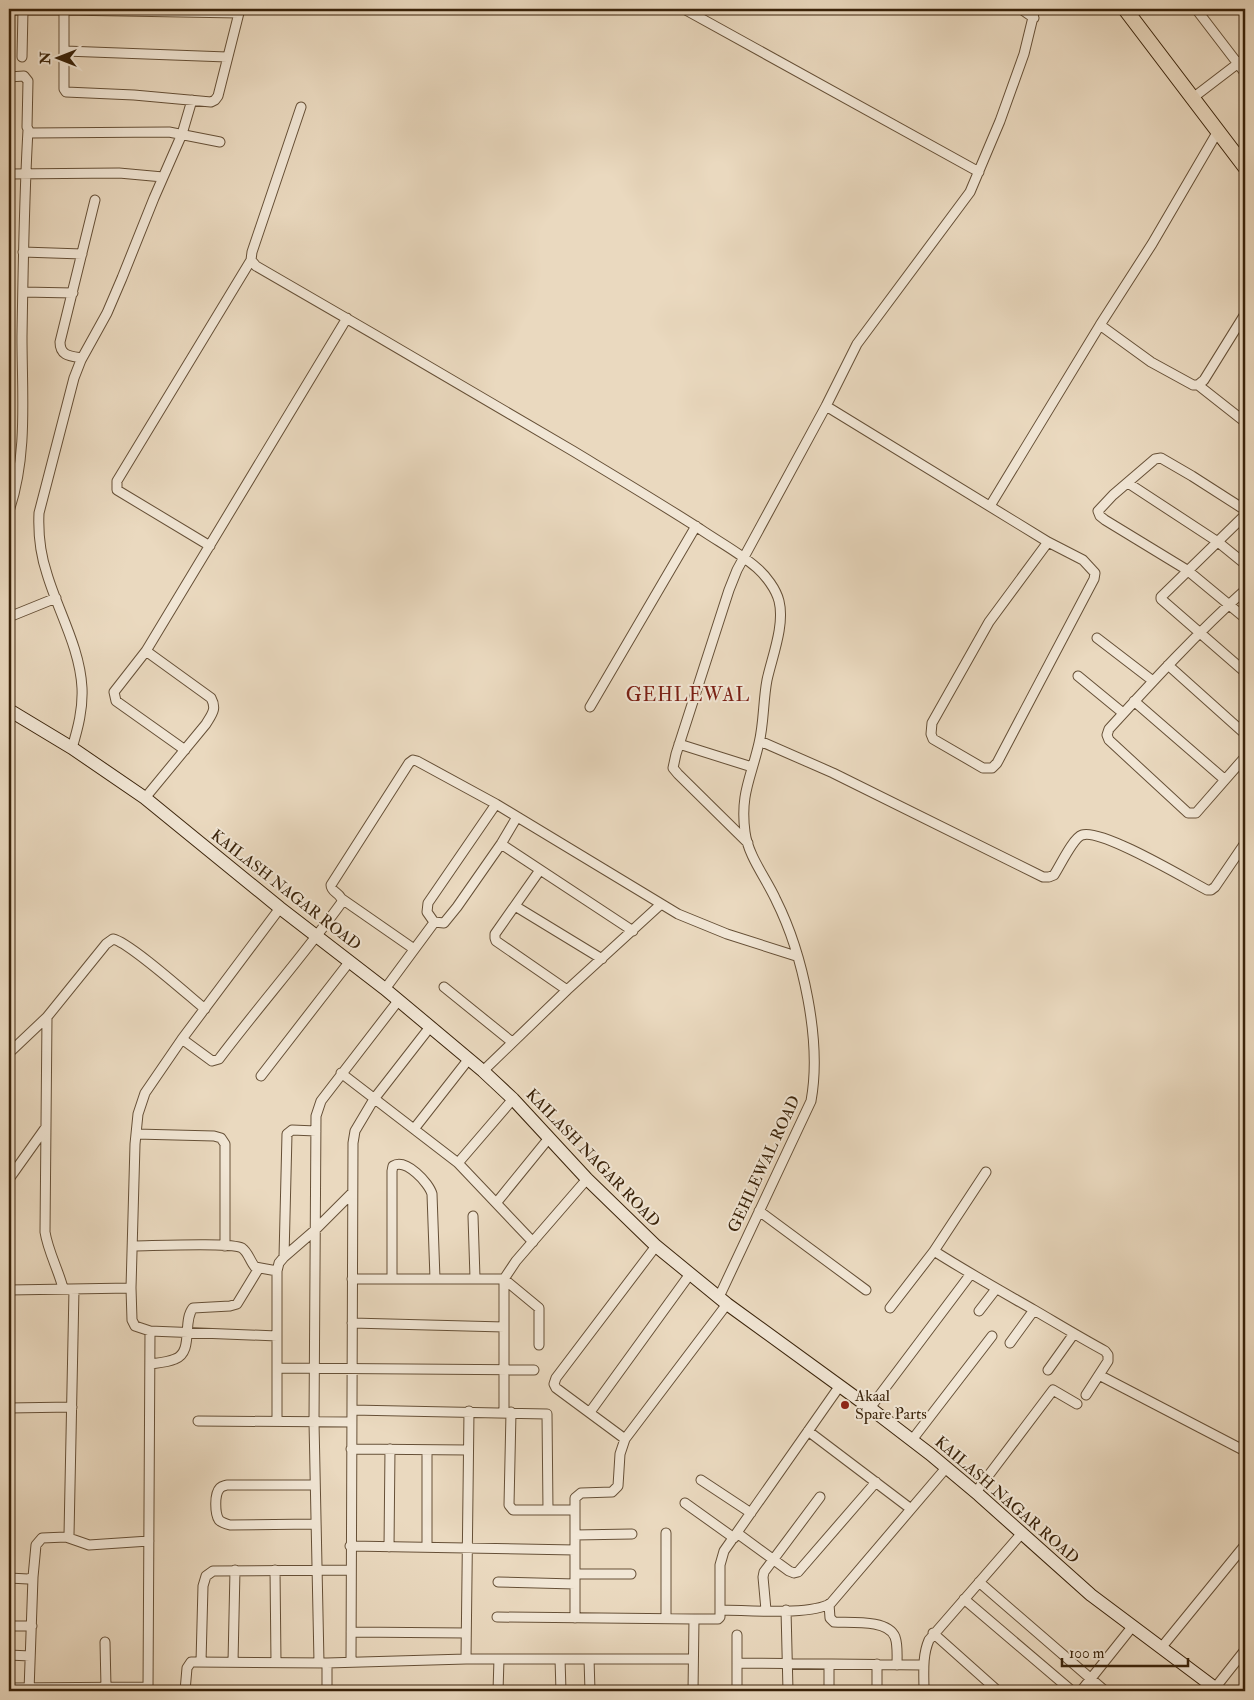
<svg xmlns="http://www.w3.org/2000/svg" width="1254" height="1700" viewBox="0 0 1254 1700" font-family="'IM FELL Double Pica',serif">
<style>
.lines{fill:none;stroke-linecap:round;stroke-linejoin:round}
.street-casing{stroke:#665037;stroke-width:11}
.secondary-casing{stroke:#3a230a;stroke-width:14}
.primary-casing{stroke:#3a230a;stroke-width:16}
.street{stroke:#f1e6d5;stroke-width:9}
.secondary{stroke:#f1e6d5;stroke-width:12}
.primary{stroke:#ead9bf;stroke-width:14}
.poi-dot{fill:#8f2418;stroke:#f1e6d5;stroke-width:2}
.labels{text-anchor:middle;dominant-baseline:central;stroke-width:4;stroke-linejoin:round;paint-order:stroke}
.street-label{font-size:16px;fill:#3a230a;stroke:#f1e6d5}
.poi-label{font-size:16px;fill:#3a230a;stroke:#f1e6d5;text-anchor:start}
.quarter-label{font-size:19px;letter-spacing:1px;fill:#7a1f14;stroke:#f1e6d5}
</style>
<rect width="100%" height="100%" fill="#ead9bf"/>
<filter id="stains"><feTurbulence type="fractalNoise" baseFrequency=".004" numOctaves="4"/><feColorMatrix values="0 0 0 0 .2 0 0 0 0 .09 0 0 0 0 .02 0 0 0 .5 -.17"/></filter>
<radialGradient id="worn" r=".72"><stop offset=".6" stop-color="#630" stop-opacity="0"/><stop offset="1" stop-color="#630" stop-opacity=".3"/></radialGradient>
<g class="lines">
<defs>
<path id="street" d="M684,9L979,172
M1021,9L1034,18
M1196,9L1245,73
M9,10H64V89L66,92L134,95L211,102L215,100L218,96L240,9
M64,10L239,13
M65,51L227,57
M22,57L23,10
M9,77L24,76L28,81L27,127L30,133L169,132L220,142
M1194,97L1245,58
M301,107L252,252L251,260L256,266C362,327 468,389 573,451C616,477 658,502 700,529C719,542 740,553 757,568C766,576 776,589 779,601C785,625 772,657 767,680C763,701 764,723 759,743C751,778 740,794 745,832C748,856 766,878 776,900C803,954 822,1041 811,1101L719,1297
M9,174L119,173L163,177
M23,252L82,254
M23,292L73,293
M1100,325L1151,362L1193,385H1198L1204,380L1245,314
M82,358C70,356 60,356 60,342L95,200
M1198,385L1245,422
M826,406L1048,542L989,622L932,723L931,734L933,739L983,768H992L997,763L1094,579L1095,573L1083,560L1048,542
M1128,483L1218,542L1245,564
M990,506L1100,325L1152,244L1218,131
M1245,510L1192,476L1161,458L1155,459L1113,495L1098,511L1100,516L1105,520L1187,570L1245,618
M9,511C28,455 22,395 22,337C23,268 24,199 28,130
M1245,515L1161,597V599L1245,672
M210,546L117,490V481L251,260
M1245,590C1197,633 1153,681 1109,729L1107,735L1109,740L1188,813H1196L1245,757
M9,617L56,598
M1097,638L1153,681
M1168,665L1245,734
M1078,676L1123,713
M1134,701L1224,779
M590,707L696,526
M760,741L833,773L1043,877H1049L1054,875C1060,866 1073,838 1082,835C1101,828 1186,879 1207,890H1211L1215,887L1245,843
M679,744L752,767
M72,748C78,728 83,709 82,688C80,648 58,611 47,574C40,553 38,534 39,513L74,378L81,360L107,313L122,278L154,198L182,134L192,100
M185,750L116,701L114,692L146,651L347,318
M145,798L206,724C212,714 217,709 211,698L146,651
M748,843L678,774L673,768L676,754L729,590L737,570L826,406L857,344L970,192L1000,121L1024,54L1035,9
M501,844L633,931
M540,870L495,934V938L496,941L567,990
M342,899L414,949
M515,906L602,959
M434,922L427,912L428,903L496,804
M444,987L512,1042
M385,989L433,924L434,922L444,923L457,907L501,844L517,817
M47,1017L45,1232C48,1251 58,1269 63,1288
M182,1039L212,1061L219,1059C259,1006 303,956 342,902C342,893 331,893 331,885L409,763L413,760L417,761L496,804L678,914L727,934L796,956
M9,1053L47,1017L106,944L113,939C129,942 189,996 205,1009
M483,1071L567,990L660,905
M341,1073L458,1163L533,1242
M261,1076L350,961
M414,1129L468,1060
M136,1134L214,1136L221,1138L225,1144V1246
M458,1163L513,1099
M9,1179L46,1127
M497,1202L549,1138
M759,1211L866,1290
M473,1216L475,1278
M133,1246C151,1246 231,1242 242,1248C248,1252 250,1261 255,1267L277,1271
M934,1251C967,1272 1001,1291 1034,1310C1058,1324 1081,1338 1105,1351L1108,1355V1361L1086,1395
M284,1257L287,1134L292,1130L316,1131
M352,1279H504L539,1308V1345
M392,1279V1171L393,1166C406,1158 429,1183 432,1194L435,1279
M9,1290L131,1288
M890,1308L934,1251L986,1172
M979,1311L996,1289
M352,1323L504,1327
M277,1336L150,1331L135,1326L132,1320L131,1288L135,1144L138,1114L145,1093L182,1039L280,908
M1010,1343L1034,1310
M151,1364C158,1363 168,1362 175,1359C194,1352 182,1321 193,1308L230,1306L237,1304L259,1268
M278,1368L534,1370
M1048,1370L1073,1335
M1099,1375L1245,1451
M9,1408L72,1407
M870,1408L970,1275
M352,1410L547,1414L548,1510
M504,1412V1279L516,1261L587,1179
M511,1412L509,1505L513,1510H574
M590,1412L690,1274
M198,1421L351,1422
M277,1421V1271L279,1263L284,1257L314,1231L352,1193
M808,1431L911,1509
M625,1439L556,1388L554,1384L556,1378L656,1246
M912,1440L992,1336
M351,1449L468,1450
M701,1480L751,1513
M315,1485H227C224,1486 222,1486 220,1488C214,1494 215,1514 219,1520C222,1523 226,1524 230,1525L315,1524
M976,1492L1053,1390L1077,1404
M685,1503L734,1538
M737,1533L789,1571L794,1573L798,1572L876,1482
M575,1535L632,1534
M66,1537L89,1545L149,1541
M350,1546L575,1550
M389,1547L390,1449
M427,1547V1450
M275,1570L276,1662
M575,1574H631
M9,1578L28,1579L33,1577L36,1545L42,1538L66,1537L69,1535L74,1289
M498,1582L575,1584
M979,1582L1105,1691
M964,1599L1072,1691
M829,1604L830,1618L834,1622C850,1623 888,1619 895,1637C898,1645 897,1656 897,1665
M720,1610C747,1610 811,1616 831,1603L946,1468
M766,1610L763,1577L764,1572L820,1497
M786,1610L788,1691
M497,1617L694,1619
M575,1618V1498L581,1493L612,1492L618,1486L620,1454L625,1439L727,1304
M666,1618V1533
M9,1626H32
M351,1632L466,1633
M933,1633L998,1691
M105,1642L106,1687
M1161,1648L1245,1545
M9,1655L30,1656
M466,1659L469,1411
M560,1659L561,1691
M589,1659L590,1691
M201,1662L203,1586L206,1576L213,1571L350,1570
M233,1662L235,1570
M319,1662L314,1422L316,1116L321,1101L398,1001
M351,1662L353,1143L355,1131L374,1099L430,1027
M737,1663L924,1665
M829,1664V1691
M9,1688L148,1687
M1215,1688L1245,1650
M29,1691L33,1577
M148,1691L150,1331
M185,1691L187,1668L191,1662H194L327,1663L466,1659H693
M327,1691V1663
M498,1691L499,1659
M693,1691L694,1619H718L720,1617V1565L724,1551L839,1387
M737,1691V1635
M877,1691V1664
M924,1691C924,1674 922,1656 929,1640L1022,1533
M1081,1691L1132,1627"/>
<path id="secondary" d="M9,710L72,748L145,798L280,908L385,989L483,1071L513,1099L587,1179L656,1246L727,1304L870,1408L930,1454L979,1495L1091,1595L1219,1691"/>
<path id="primary" d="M1125,9L1245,167"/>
</defs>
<!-- street casing -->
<use href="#street" class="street-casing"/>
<!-- secondary casing -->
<use href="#secondary" class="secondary-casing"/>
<!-- primary casing -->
<use href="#primary" class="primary-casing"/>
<!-- street -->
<use href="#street" class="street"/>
<!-- secondary -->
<use href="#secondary" class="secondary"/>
<!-- primary -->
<use href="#primary" class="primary"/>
</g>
<!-- markers -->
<circle class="poi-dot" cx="845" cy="1405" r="5"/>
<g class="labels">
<!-- street labels -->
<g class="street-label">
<text transform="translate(286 890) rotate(38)">KAILASH NAGAR ROAD</text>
<text transform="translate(593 1158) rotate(46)">KAILASH NAGAR ROAD</text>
<text transform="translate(764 1164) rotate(-65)">GEHLEWAL ROAD</text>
<text transform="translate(1007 1500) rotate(41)">KAILASH NAGAR ROAD</text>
</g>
<!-- poi labels -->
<g class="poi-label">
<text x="855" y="1396">Akaal<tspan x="855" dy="18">Spare Parts</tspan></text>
</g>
<!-- quarter labels -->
<g class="quarter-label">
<text x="688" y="695">GEHLEWAL</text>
</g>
</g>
<!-- margin -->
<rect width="1254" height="1700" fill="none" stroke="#ead9bf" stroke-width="30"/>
<rect x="10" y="10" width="1234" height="1680" fill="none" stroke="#3a230a" stroke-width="2.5"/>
<rect x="15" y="15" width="1224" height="1670" fill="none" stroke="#3a230a"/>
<!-- north arrow -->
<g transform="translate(58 58) rotate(270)" stroke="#f1e6d5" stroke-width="4" paint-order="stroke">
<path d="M0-4L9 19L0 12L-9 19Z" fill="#3a230a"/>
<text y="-8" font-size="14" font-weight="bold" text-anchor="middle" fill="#3a230a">N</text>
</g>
<!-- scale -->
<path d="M1062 1658v8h126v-8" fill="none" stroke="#3a230a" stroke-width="2.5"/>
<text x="1069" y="1658" font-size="15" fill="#3a230a" stroke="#f1e6d5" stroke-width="4" paint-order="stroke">100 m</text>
<rect width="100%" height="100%" filter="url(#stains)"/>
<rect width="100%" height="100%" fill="url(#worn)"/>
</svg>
